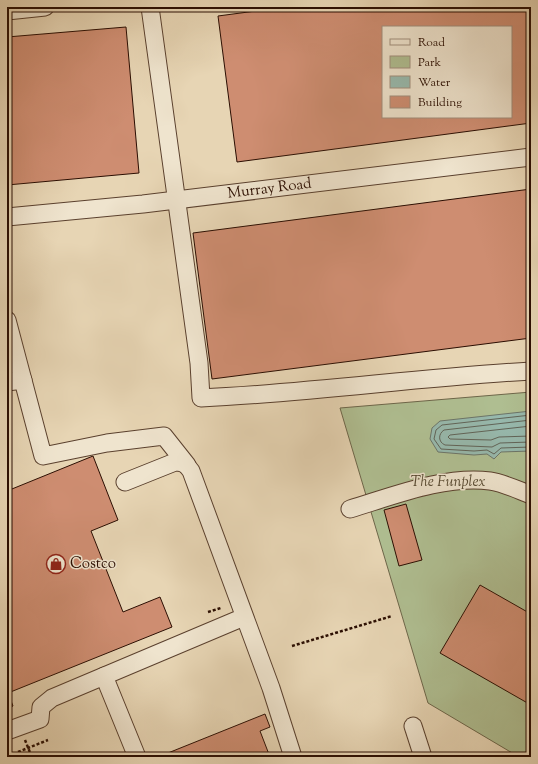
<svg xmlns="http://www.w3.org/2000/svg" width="538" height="764" viewBox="0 0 538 764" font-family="'Sorts Mill Goudy',serif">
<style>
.green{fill:#afbe91;stroke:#6d664a}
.water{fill:#97b9ad;stroke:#6c7569}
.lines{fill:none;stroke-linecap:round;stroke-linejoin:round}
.shore{stroke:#616458;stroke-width:1}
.building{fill:#ce8d71;stroke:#2b0e02;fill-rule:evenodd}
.minor-casing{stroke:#5a402e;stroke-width:19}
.path{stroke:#2b0e02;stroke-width:2.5;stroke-dasharray:3 2;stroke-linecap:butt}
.minor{stroke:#efe4ce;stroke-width:17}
.labels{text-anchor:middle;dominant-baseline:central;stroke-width:3;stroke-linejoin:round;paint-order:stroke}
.street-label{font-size:15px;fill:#2b0e02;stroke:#efe4ce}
.park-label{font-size:15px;font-style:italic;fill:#594c34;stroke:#efe4ce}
.poi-label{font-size:15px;fill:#2b0e02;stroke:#efe4ce;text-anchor:start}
</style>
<rect width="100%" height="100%" fill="#e7d5b4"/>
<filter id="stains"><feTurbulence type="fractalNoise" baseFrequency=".005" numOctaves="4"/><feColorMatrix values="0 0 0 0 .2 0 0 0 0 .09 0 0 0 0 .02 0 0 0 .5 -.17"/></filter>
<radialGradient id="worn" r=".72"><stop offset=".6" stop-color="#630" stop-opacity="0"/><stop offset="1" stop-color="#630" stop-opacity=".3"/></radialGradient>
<!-- green -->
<path class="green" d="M531,392V757H519L428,703L340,408Z"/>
<!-- water -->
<path class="water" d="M531,411V451L501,452L494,459L487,454L474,455L438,452L430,439L432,428L440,421Z"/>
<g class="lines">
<!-- shore -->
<path class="shore" d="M531,415L442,425L436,430L434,439L441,449L474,451L487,450L494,454L501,448L531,447
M531,420L444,430C438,434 438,442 445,445L492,447L500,443L531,442
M531,426L450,435L448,437L450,439L491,440L499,437L531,436"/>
</g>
<!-- building -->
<path class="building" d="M286,7H531V123L237,162L218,16ZM383,27H511V117H383Z
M126,27L139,173L7,185V37Z
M531,189V338L212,379L193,233Z
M93,456L118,520L91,531L123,612L160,597L172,627L8,693L13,706L7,709V491Z
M406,504L422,560L399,566L384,510Z
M480,585L531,614V705L440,653Z
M265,714L270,727L260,731L270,757H158Z"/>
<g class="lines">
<defs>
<g id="minor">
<path d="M150,7L199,363L201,398C312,393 421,377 531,371"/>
<path d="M7,11L45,7"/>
<path id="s1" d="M7,217L143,204L531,157"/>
<path d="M7,320L43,456L107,443L164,436L187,465"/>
<path d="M7,382L23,380"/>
<path d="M125,482L175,462C183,462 186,464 191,471L271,688L293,757"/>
<path d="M350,509C393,496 445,475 490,481C504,483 518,490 531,495"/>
<path d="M104,676L137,757"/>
<path d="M413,726L423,757"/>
<path d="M7,731L40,719L41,707L52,698L244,617"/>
</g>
</defs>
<!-- minor casing -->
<use href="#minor" class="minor-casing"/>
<!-- path -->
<path class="path" d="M208,612L221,608
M292,646L392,616
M25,740L31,755
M18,752L48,740"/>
<!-- minor -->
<use href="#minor" class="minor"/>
</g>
<!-- icons -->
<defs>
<symbol id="shop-ring" viewBox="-11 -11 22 22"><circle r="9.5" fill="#efe4ce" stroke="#8f2418" stroke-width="1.5"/><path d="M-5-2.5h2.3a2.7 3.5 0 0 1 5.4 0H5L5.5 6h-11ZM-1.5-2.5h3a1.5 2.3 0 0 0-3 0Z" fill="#8f2418"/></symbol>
</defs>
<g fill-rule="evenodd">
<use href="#shop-ring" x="45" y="553" width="22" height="22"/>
</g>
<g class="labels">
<!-- street labels -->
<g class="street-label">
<text stroke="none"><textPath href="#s1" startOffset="264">Murray Road</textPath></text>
</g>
<!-- park labels -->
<g class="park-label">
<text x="448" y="482">The Funplex</text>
</g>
<!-- poi labels -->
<g class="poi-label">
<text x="70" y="564">Costco</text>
</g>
</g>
<!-- margin -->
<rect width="538" height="764" fill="none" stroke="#e7d5b4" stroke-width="24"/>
<rect x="8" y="8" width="522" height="748" fill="none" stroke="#2b0e02" stroke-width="2"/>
<rect x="12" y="12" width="514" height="740" fill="none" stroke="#2b0e02"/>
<!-- legend -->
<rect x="382" y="26" width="130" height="92" fill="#efe4ce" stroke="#a18e7c"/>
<rect x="390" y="39" width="20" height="6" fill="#efe4ce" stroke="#a18e7c"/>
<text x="418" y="46" font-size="12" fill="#2b0e02">Road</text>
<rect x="390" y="56" width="20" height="12" fill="#afbe91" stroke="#a18e7c"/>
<text x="418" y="66" font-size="12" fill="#2b0e02">Park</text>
<rect x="390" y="76" width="20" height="12" fill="#97b9ad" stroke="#a18e7c"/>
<text x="418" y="86" font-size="12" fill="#2b0e02">Water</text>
<rect x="390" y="96" width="20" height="12" fill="#ce8d71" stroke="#a18e7c"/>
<text x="418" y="106" font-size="12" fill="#2b0e02">Building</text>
<rect width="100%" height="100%" filter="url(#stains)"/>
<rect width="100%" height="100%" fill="url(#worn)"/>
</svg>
